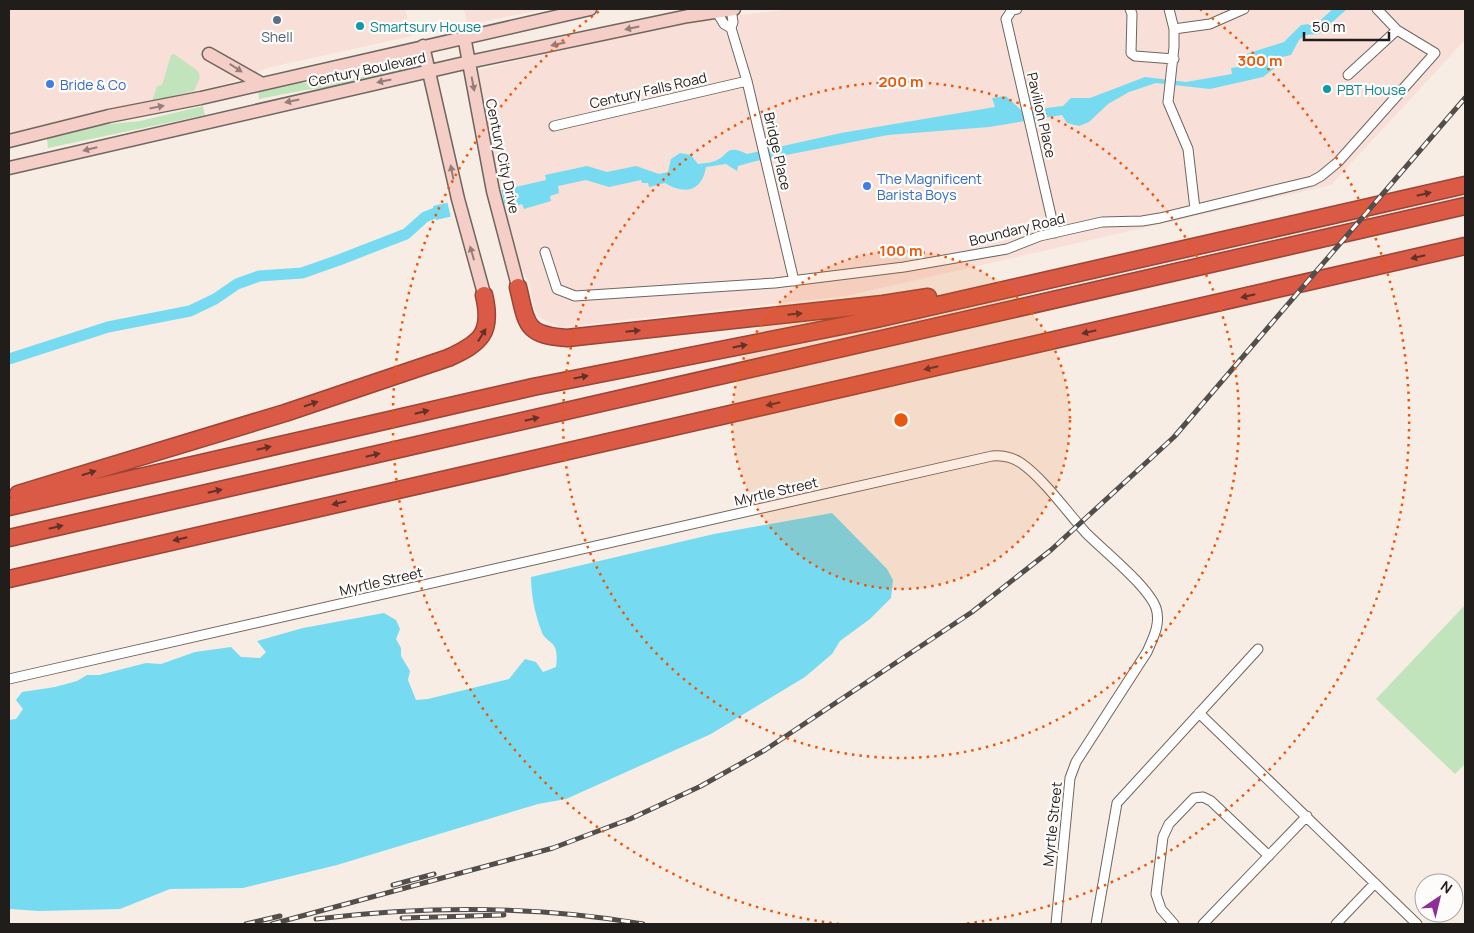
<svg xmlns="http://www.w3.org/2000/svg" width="1474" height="933" viewBox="0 0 1474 933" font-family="Manrope,sans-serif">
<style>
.commercial{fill:#f8dfd7}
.green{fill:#c1e4bd}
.water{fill:#76dbf0}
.pier{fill:#f8ede5}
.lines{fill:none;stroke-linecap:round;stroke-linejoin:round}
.canal{stroke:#76dbf0;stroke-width:11}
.minor-casing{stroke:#6f665f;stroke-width:11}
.secondary-casing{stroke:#6f665f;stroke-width:15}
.motorway-casing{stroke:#994536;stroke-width:19}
.minor{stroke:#fff;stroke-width:9}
.secondary{stroke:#f4cec7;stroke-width:12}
.motorway{stroke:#da5a45;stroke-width:16}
.rail-casing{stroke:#544e4b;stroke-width:5}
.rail{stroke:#fefcfa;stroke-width:3;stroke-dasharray:9;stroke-linecap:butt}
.oneway{fill:#957e7a}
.oneway2{fill:#62322a}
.ring{fill:none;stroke:#e8590c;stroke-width:2.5;stroke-dasharray:2.5 5}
.service-dot{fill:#5c6f8a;stroke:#fefcfa;stroke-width:2}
.culture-dot{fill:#0f9aa8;stroke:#fefcfa;stroke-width:2}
.shop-dot{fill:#3f7fe0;stroke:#fefcfa;stroke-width:2}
.labels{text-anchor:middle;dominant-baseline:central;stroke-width:4.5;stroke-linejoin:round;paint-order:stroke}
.culture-label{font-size:14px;fill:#0d838f;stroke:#fefcfa;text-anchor:start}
.service-label{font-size:14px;fill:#4e5e75;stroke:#fefcfa}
.street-label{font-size:14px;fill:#211d1b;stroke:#fefcfa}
.shop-label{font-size:14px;fill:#366cbe;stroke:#fefcfa;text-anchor:start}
.centre{fill:#e8590c;stroke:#fefcfa;stroke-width:2.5}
.ring-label{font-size:15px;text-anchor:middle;font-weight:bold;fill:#e8590c;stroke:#fefcfa;stroke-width:4.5;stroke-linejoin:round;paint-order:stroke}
</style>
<rect width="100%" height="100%" fill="#f8ede5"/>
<!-- commercial -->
<path class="commercial" d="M9,9H405L412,36L271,67L225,84L9,134Z
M464,9H544L467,25Z
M793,9H1465V40L1331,185L846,296L560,327L540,318L534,308L530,283L520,268L501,189L478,70L689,21Z"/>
<!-- green -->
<path class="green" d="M174,54L198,71L200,77L194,91L152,101L157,86L162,85L171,55Z
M404,67V72L338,87L305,90L259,99L258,90L284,83L339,82Z
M203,106L205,115L48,148L47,139L101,125L140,121Z
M1465,605V764L1455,774L1376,699Z"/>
<!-- water -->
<path class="water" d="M1333,9H1347L1319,34L1305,35L1299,40L1291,55L1282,57L1283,62L1263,77L1210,89L1156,83L1129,92L1108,104L1089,122L1079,126L1067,123L1062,115L989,127L888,135L756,161L738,166L737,171L726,164L706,167C702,192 684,195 665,183L649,187L648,183H642L641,180L609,187L586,180L558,186L559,193L550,196L551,201L524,209L522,204L512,207L510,204H505L436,220L433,206L546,180L545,175L587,166L607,172L636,166L659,174L668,172L671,159L680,153L691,155L698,164C703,163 710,163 715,161C728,157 725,143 747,154L841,133L995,107L992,98L1006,96L1022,111L1063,106L1071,98H1090L1145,77L1186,82L1232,74L1231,68L1238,67L1237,61L1244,60L1243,55L1284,42L1301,25L1317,23Z
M832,513L887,569L893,580L891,598L870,619L840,641L832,654L805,677L711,734L566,799L538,804L337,865L243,888L170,889L120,909L39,911L9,909V720L16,719L23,709L16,700L22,692L55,687L77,681L87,675H99L146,663L161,664L195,652L231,647L241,657L260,658L266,652L257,641L303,628L384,613L396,620L400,629L396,639L401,648V656L410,671L408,680L416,700L428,699L509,679L525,659L536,662L543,672L556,667C560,637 546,646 541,630C535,614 531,594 531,577L714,534Z"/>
<!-- pier -->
<path class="pier" d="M501,189L505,206L451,218L447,201Z"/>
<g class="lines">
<!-- canal -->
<path class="canal" d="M9,359L108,327L190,311L215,299L237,284L259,276L302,273L339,260L406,234L425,217L435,213"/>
<defs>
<path id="minor" d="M715,9L724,24L731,28
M731,9L733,22L731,28L747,81L794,281
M1017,9L1012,10L1006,19L1055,233
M1130,9L1132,14L1131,53L1135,56L1174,59
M1169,9L1174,29V47L1168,102L1188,149L1195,209
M1174,29L1210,24L1244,9
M1348,75L1397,30
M554,126L747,81
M545,252L557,289L575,296L775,283L904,267L1007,249L1040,236L1102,222L1142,221L1160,218L1312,181L1321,176L1338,162L1435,53L1397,30L1377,9
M9,679L992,456C1003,455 1012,457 1021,463C1044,479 1067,512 1086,533C1104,551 1148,586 1156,608C1161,624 1153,638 1147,652L1076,762L1070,778L1056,924
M1199,713L1417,924
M1096,924L1117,803L1258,649
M1174,924L1161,909L1156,894L1163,837L1169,824L1194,798L1203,797L1211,801L1269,856
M1203,924L1307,816
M1336,924L1375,883"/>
<path id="secondary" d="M464,36L493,191L517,282
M423,46L458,199L483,290
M209,54L262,84
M9,141L109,116L201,98L590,9
M9,168L469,62L688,16L734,9"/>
<path id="motorway" d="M518,287C527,325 525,335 567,338L883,304L928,297
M18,494L285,413L448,358C481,343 493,333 484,295
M9,507L533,387L872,320L1465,185
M9,538L1465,206
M9,579L1465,246"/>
</defs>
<!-- minor casing -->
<use href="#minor" class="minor-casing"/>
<!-- secondary casing -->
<use href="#secondary" class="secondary-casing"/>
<!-- motorway casing -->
<use href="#motorway" class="motorway-casing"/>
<!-- minor -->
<use href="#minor" class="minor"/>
<!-- secondary -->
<use href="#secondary" class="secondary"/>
<!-- motorway -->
<use href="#motorway" class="motorway"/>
<defs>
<path id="rail" d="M393,885L434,874
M402,918L504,915
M316,919C426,906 534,905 643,924
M246,924L280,916
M272,924L553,848L630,819L701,786L765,750L972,612L1051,550L1174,437L1465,98"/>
</defs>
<!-- rail casing -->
<use href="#rail" class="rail-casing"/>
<!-- rail -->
<use href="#rail" class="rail"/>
</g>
<!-- one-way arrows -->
<defs><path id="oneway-solid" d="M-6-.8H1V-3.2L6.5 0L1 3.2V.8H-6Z" transform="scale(1.25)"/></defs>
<g class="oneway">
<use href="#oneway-solid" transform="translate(632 28) rotate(168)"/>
<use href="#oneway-solid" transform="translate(558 44) rotate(168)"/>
<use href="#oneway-solid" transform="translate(236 68) rotate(33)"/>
<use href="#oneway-solid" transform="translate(384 81) rotate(168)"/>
<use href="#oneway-solid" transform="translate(473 84) rotate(79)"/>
<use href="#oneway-solid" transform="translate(292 101) rotate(168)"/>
<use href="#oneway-solid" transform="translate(157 107) rotate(-11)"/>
<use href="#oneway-solid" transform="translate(90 149) rotate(166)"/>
<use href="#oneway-solid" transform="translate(452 172) rotate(-101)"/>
<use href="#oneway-solid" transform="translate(472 253) rotate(-106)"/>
</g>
<g class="oneway2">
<use href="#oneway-solid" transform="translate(1424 194) rotate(-13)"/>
<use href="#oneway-solid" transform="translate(1418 257) rotate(167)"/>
<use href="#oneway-solid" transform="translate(1248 296) rotate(167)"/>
<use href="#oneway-solid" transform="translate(795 314) rotate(-6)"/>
<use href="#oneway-solid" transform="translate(633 331) rotate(-6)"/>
<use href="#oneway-solid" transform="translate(1089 332) rotate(167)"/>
<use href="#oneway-solid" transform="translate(482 335) rotate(-58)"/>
<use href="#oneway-solid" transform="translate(740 346) rotate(-11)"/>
<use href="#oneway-solid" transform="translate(931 368) rotate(167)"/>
<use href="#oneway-solid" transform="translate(581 377) rotate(-11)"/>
<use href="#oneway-solid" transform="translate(311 404) rotate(-19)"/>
<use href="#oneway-solid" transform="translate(773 404) rotate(167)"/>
<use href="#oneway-solid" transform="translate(422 412) rotate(-13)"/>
<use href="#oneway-solid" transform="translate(532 419) rotate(-13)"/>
<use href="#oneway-solid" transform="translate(264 448) rotate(-13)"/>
<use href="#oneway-solid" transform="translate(373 455) rotate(-13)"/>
<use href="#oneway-solid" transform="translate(89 473) rotate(-17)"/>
<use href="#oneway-solid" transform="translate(215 491) rotate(-13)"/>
<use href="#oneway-solid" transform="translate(339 503) rotate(167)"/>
<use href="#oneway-solid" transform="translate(56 527) rotate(-13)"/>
<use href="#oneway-solid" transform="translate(180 539) rotate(167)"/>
</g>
<!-- distance rings -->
<circle cx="901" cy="420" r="169" fill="#e8590c" fill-opacity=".12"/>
<g class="ring">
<circle cx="901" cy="420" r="169"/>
<circle cx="901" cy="420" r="338"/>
<path d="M839 924A508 508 0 0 1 602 9M1200 9A508 508 0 0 1 963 924"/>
</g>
<!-- markers -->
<circle class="service-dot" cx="277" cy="20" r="5"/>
<g class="culture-dot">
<circle cx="360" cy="26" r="5"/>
<circle cx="1327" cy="89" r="5"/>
</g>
<g class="shop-dot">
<circle cx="50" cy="84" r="5"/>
<circle cx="867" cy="186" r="5"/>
</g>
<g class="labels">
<!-- culture labels -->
<g class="culture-label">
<text x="370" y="26">Smartsurv House</text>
<text x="1337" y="89">PBT House</text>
</g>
<!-- service labels -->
<g class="service-label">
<text x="277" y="36">Shell</text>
</g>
<!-- street labels -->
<g class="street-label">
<text transform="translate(367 69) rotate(-12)">Century Boulevard</text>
<text transform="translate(648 90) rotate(-13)">Century Falls Road</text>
<text transform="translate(1042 115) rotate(77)">Pavilion Place</text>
<text transform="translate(778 151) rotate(77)">Bridge Place</text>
<text transform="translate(503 156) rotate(78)">Century City Drive</text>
<text transform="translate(1017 229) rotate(-14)">Boundary Road</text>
<text transform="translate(776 491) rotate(-13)">Myrtle Street</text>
<text transform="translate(381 581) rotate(-13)">Myrtle Street</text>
<text transform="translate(1052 824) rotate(-84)">Myrtle Street</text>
</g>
<!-- shop labels -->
<g class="shop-label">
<text x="60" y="84">Bride &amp; Co</text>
<text x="877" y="178">The Magnificent<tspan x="877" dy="16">Barista Boys</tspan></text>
</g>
</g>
<circle cx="901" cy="420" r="8" class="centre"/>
<g class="ring-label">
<text x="1260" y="66">300 m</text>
<text x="901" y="87">200 m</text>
<text x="901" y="256">100 m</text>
</g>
<!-- border -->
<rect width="1474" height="933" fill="none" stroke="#211d1b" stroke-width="20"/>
<!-- north arrow -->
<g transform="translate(1439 898) rotate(35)"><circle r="24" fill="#fefcfa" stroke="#a6a3a1"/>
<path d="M0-4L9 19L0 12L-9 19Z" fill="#8e2f97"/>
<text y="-8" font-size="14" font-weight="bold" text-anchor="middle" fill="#211d1b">N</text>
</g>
<!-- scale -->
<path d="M1304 32v8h85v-8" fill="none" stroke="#211d1b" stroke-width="2.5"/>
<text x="1312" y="32" font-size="15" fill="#211d1b" stroke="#fefcfa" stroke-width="4" paint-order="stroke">50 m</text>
</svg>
